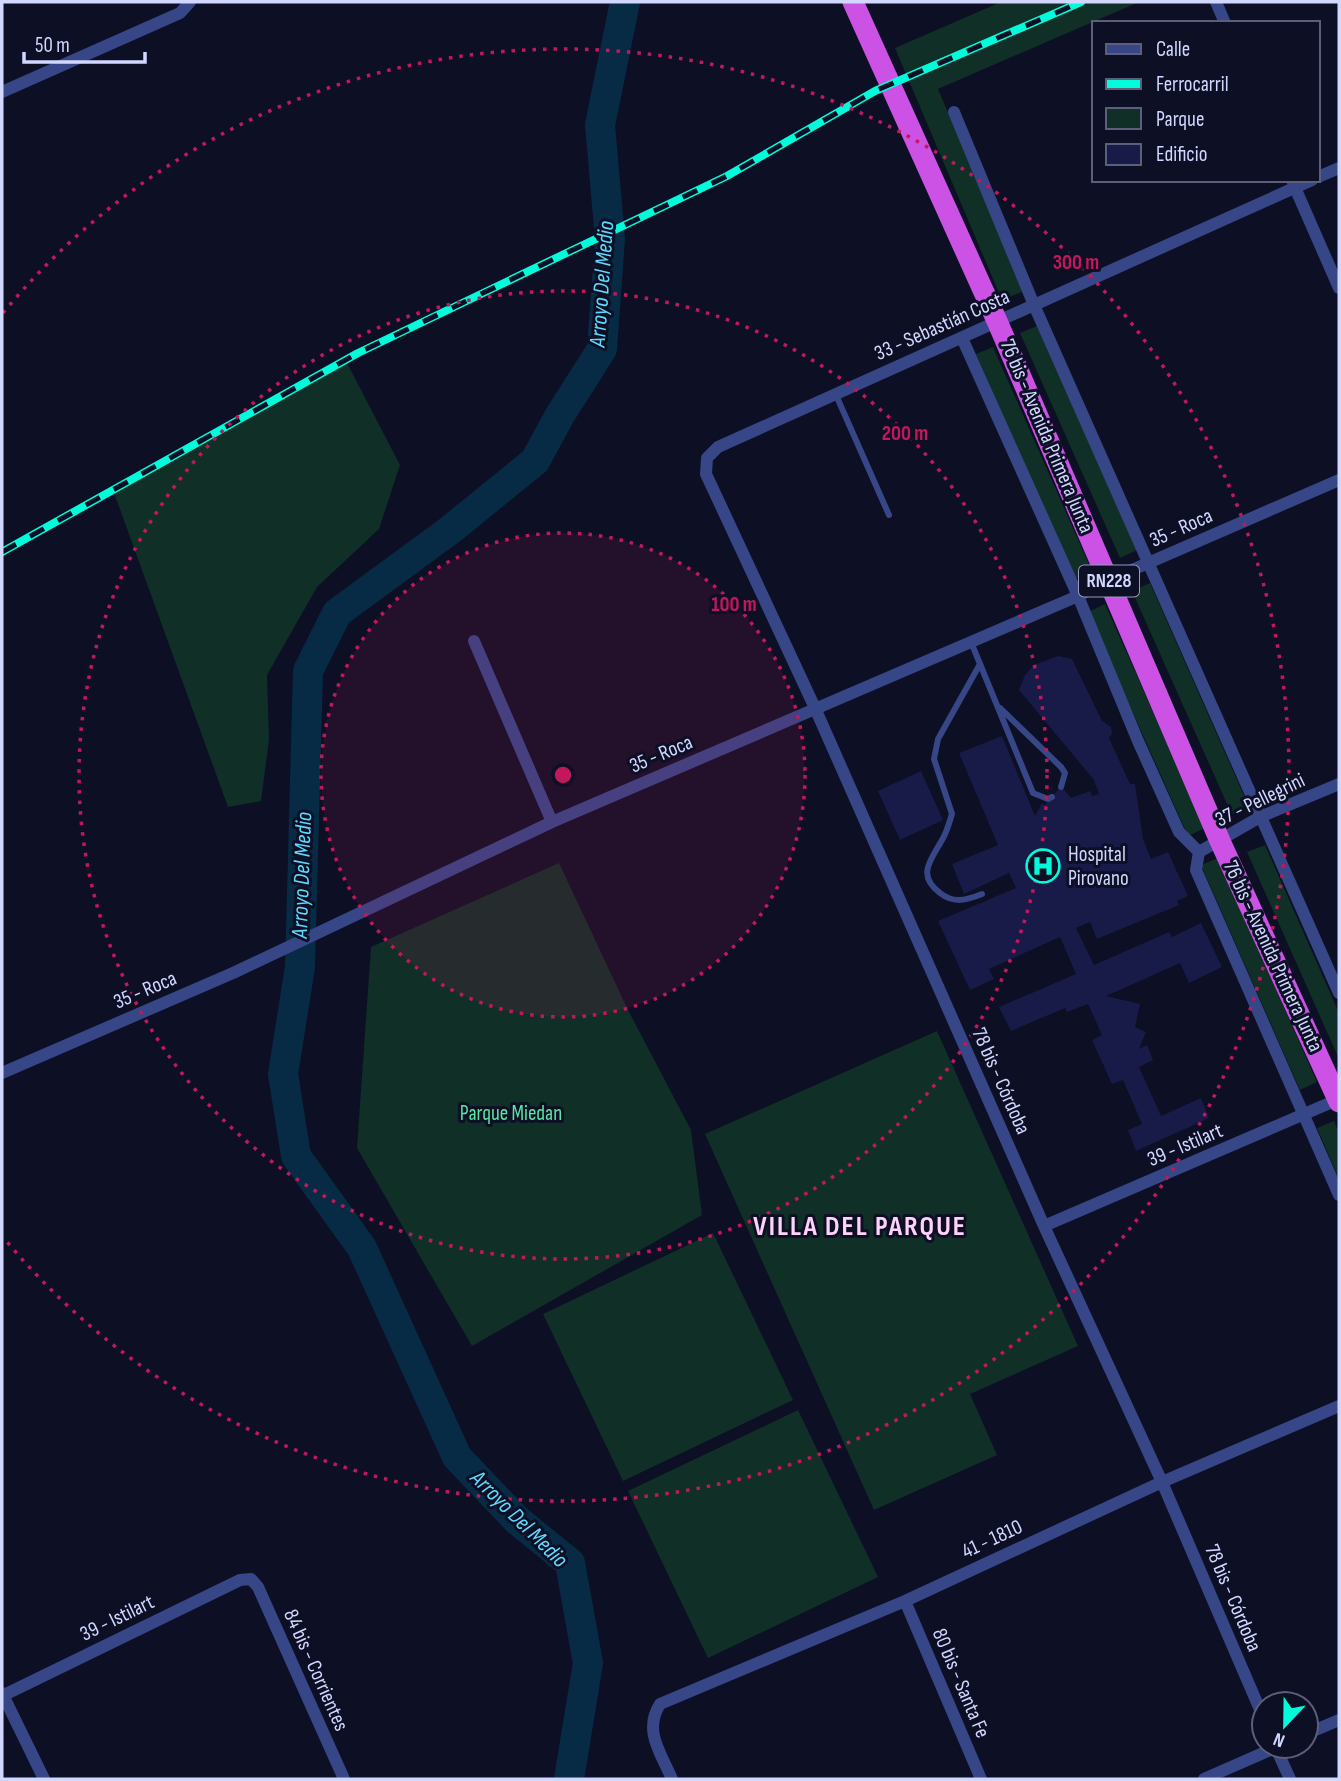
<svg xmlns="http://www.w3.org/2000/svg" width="1341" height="1781" viewBox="0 0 1341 1781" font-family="'Sofia Sans Condensed',sans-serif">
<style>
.green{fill:#102f27}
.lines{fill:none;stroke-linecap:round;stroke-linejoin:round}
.river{stroke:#072b44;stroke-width:30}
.building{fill:#181a47}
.service{stroke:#364686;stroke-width:6}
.minor{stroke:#364686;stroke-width:12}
.trunk{stroke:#cc52e6;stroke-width:21}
.rail-casing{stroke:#00fcdb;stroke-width:8}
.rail{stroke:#0d0f25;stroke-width:5;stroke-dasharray:16;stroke-linecap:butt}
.ring{fill:none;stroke:#c2185b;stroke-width:3.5;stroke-dasharray:3.5 7}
.labels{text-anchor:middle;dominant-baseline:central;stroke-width:6;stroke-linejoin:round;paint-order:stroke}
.shield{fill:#0d0f25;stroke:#969bbe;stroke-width:2}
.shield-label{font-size:19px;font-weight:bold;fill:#d1d7ff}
.street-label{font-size:21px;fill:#d1d7ff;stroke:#0d0f25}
.poi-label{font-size:21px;fill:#d1d7ff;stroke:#0d0f25;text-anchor:start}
.park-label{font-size:21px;fill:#57e5a0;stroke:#0d0f25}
.water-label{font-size:23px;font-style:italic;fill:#5fdaff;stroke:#0d0f25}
.district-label{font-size:28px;font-weight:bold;letter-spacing:2px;fill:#ffd3f9;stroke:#0d0f25}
.centre{fill:#c2185b;stroke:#0d0f25;stroke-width:3.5}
.ring-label{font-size:21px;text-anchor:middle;font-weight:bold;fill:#c2185b;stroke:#0d0f25;stroke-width:6;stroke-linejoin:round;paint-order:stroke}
</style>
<rect width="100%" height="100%" fill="#0d0f25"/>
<!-- green -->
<path class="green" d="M1001,2H1139L938,89L1024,291L1002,300L895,48Z
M1037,326L1137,550L1120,558L1020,333Z
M993,347L1092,571L1075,579L976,354Z
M347,363L400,465L379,529L317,587L267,675L269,740L261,801L228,807L113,490Z
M1150,583L1249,807L1232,815L1132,591Z
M1105,604L1205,828L1188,836L1088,612Z
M1265,845L1339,1013V1059L1247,852Z
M1218,858L1317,1082L1300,1090L1201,865Z
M559,863L628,1010L691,1130L702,1215L472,1346L357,1148L371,947Z
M937,1031L1078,1346L970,1394L997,1455L874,1510L705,1134Z
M1334,1121L1339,1133V1179L1317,1128Z
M713,1233L793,1400L623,1481L543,1314Z
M798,1410L878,1577L708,1658L628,1491Z"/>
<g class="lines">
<!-- river -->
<path class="river" d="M569,1779L588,1663L570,1563L517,1520L457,1457L362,1248L296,1156L283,1074L300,967L308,671L337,613L450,530L535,461L560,415L602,349L610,239L600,125L625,2"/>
</g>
<!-- building -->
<path class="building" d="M1058,656L1072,659L1102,721L1111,727L1112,734L1109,738L1130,784H1135L1143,839L1151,859L1168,852L1188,896L1177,901L1179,905L1097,939L1090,922L1076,928L1094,965L1169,932L1172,937L1201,923L1222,967L1189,983L1180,963L1106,996L1140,1004L1135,1027L1146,1032L1139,1049L1147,1045L1153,1060L1139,1067L1161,1116L1201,1098L1209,1118L1136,1151L1128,1130L1142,1124L1123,1080L1112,1084L1092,1040L1102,1035L1088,1004L1067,1012L1065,1008L1011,1031L999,1007L1076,974L1060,937L989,969L994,979L970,990L938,921L1016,888L1009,873L964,894L952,864L998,845L959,753L1002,736L1035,816L1042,803L1045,805L1061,786L1071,798L1090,791L1092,796L1099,794L1094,780L1019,690L1025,675L1034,665Z
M921,771L943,820L900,840L878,791Z"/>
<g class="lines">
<!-- service -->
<path class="service" d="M836,395L889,515
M971,642L1033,793L1048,799L1052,797
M980,664L938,739L934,759L952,814C949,823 947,832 942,840C931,860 916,875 940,893C954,904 967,900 982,894
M1000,708L1061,767L1065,773L1061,787"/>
<!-- minor -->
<path class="minor" d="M1216,2L1225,23
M2,92L180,13L190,2
M954,112L1034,305L1339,993
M1318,177L1339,168
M1293,183L1339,288
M962,338L1078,596L1138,741L1179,832L1199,852
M474,641L552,822
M1199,852L1196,870L1339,1195
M1199,852L1260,817L1339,784
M2,1073L233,973L552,822L1078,596L1109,580L1339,480
M1044,1226L1339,1099
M905,1601L981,1779
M2,1693L44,1779
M2,1696L240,1580L251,1579L258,1587L344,1779
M1264,1719L1162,1482L1044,1226L815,708L706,474L707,458L718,447L1312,180
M1306,1734L1339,1720
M1275,1746L1290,1779
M672,1779C661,1753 643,1731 660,1704L905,1601L1162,1482L1339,1406
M1204,1779L1279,1746"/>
<!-- trunk -->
<path class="trunk" d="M853,2L997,321L1220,841L1339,1102"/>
<defs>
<path id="rail" d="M2,552L358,353L727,176L875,91L1081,2"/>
</defs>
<!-- rail casing -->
<use href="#rail" class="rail-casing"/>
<!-- rail -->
<use href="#rail" class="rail"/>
</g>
<!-- distance rings -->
<circle cx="563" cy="775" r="242" fill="#c2185b" fill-opacity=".12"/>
<g class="ring">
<circle cx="563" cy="775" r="242"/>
<circle cx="563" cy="775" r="484"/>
<path d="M3 313A726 726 0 1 1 3 1237"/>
</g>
<!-- icons -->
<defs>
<symbol id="hospital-ring" viewBox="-11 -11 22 22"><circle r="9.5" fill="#0d0f25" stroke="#00fcdb" stroke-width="1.5"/><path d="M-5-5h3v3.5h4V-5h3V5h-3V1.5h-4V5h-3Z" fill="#00fcdb"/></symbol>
</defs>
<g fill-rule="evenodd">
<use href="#hospital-ring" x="1024" y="847" width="38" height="38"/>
</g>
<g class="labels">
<!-- shield labels -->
<rect class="shield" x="1079" y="565.5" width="60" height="31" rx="5"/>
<g class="shield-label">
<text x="1109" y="581">RN228</text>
</g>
<!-- street labels -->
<g class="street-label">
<text transform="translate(942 325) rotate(-24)">33 - Sebastián Costa</text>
<text transform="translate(1047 436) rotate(67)">76 bis - Avenida Primera Junta</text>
<text transform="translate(1181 528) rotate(-24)">35 - Roca</text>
<text transform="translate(661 754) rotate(-23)">35 - Roca</text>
<text transform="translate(1260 800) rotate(-26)">37 - Pellegrini</text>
<text transform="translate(1273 956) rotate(65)">76 bis - Avenida Primera Junta</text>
<text transform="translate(145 990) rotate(-23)">35 - Roca</text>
<text transform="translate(1001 1081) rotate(66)">78 bis - Córdoba</text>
<text transform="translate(1185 1145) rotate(-23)">39 - Istilart</text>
<text transform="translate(992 1539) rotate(-25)">41 - 1810</text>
<text transform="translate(1233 1598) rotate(67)">78 bis - Córdoba</text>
<text transform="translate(117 1618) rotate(-26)">39 - Istilart</text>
<text transform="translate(316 1670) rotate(66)">84 bis - Corrientes</text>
<text transform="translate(961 1683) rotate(67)">80 bis - Santa Fe</text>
</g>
<!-- poi labels -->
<g class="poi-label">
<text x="1068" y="854">Hospital<tspan x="1068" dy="24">Pirovano</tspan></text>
</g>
<!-- park labels -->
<g class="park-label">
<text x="511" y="1113">Parque Miedan</text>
</g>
<!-- water labels -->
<g class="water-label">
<text transform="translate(602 284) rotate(-86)">Arroyo Del Medio</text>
<text transform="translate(302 875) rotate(-88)">Arroyo Del Medio</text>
<text transform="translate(519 1519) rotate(45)">Arroyo Del Medio</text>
</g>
<!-- district labels -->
<g class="district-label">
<text x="860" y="1226">VILLA DEL PARQUE</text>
</g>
</g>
<circle cx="563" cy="775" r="10" class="centre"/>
<g class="ring-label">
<text x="1076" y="269">300 m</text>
<text x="905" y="440">200 m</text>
<text x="734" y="611">100 m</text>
</g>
<!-- border -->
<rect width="1341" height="1781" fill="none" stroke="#d1d7ff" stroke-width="7"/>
<!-- legend -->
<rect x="1092" y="21" width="228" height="161" fill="#0d0f25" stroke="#5b5f7c" stroke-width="2"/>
<rect x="1106" y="44" width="35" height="10" fill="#364686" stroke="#5b5f7c" stroke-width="2"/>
<text x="1156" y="56" font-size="21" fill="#d1d7ff">Calle</text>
<rect x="1106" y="79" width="35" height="10" fill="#00fcdb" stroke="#5b5f7c" stroke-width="2"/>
<text x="1156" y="91" font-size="21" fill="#d1d7ff">Ferrocarril</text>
<rect x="1106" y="108" width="35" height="21" fill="#102f27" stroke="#5b5f7c" stroke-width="2"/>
<text x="1156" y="126" font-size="21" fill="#d1d7ff">Parque</text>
<rect x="1106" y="144" width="35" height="21" fill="#181a47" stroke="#5b5f7c" stroke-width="2"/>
<text x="1156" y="161" font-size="21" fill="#d1d7ff">Edificio</text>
<!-- north arrow -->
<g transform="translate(1285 1725) rotate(202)"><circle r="33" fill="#0d0f25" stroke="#5b5f7c" stroke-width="2"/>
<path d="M0-5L12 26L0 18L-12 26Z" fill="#00fcdb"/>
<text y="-10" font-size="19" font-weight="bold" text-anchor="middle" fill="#d1d7ff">N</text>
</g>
<!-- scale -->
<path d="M24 52v10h121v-10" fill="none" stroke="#d1d7ff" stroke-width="3.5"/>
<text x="35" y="52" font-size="21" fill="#d1d7ff" stroke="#0d0f25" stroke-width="5" paint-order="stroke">50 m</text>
</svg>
